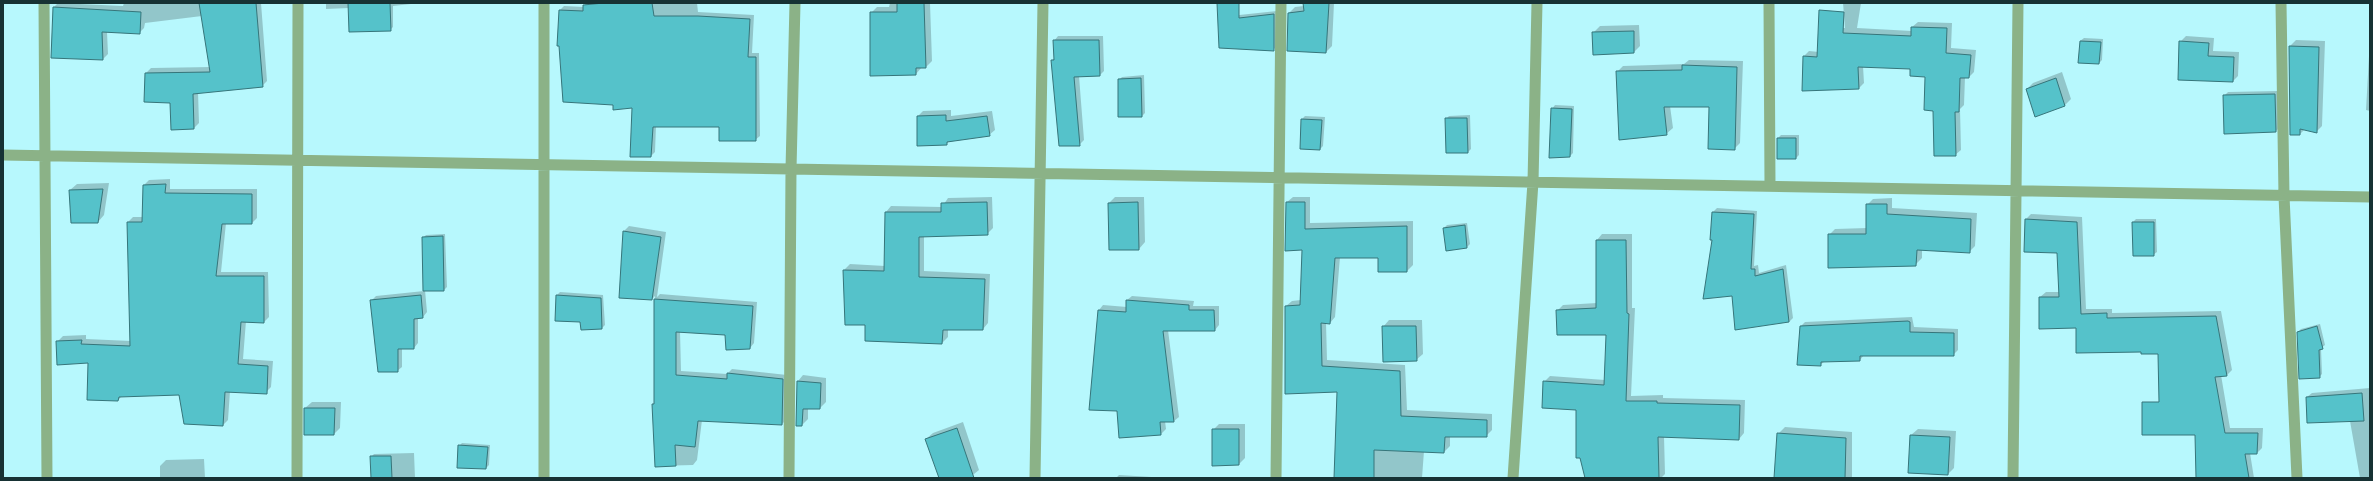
<svg xmlns="http://www.w3.org/2000/svg" width="2373" height="481" viewBox="0 0 2373 481" font-family="Roboto,sans-serif">
<style>
.shadow{fill:#0003}
.building{fill:#55c2ca;stroke:#36757a}
.lines{fill:none;stroke-linecap:round;stroke-linejoin:round}
.minor{stroke:#8bb287;stroke-width:11}
</style>
<rect width="100%" height="100%" fill="#b7f8fd"/>
<!-- shadow -->
<path class="shadow" d="M58,3L123,6L124,3H261L267,81L262,86L198,92L199,123L194,128H172L170,102L146,73L151,68L211,67L202,16L145,23L144,28L139,33L107,32L108,54L103,59L54,7Z
M326,3H420L393,6V27L390,30L349,8L326,9Z
M586,3H697L698,12L754,15L752,53H759L760,136L755,140L720,126H656L655,152L651,156L633,107L614,104L558,45L560,10L564,6L584,7Z
M890,3H930L932,61L926,67H922L916,74L871,13L877,7H889Z
M1304,3H1334L1332,46L1326,52L1289,13L1295,7L1304,6Z
M1843,3H1861L1857,28L1912,31V27L1918,22L1952,23L1951,48L1976,50L1974,72L1969,77H1965L1964,105L1960,109L1961,150L1955,155L1934,110L1926,76L1911,68L1863,66L1864,83L1859,88L1803,90L1804,56L1809,51L1819,52L1825,27L1845,28Z
M1277,11L1276,47L1273,50L1230,16Z
M1639,25L1640,46L1634,52L1593,33L1600,26Z
M1058,36H1103L1104,71L1100,75L1079,76L1084,140L1079,145L1052,60L1055,58L1054,41Z
M2186,36L2214,38L2213,51L2239,52L2238,76L2233,81L2180,42Z
M2084,38L2103,39L2102,60L2099,63L2079,62L2080,41Z
M2296,40L2325,41L2322,126L2316,132L2305,129L2300,134L2290,46Z
M2369,56H2370V111L2366,110Z
M1689,60L1743,61L1740,143L1734,149L1711,106H1670L1673,128L1666,134L1617,72L1623,66L1684,64Z
M2062,72L2071,99L2065,105L2027,89L2033,83Z
M1144,75L1145,113L1142,116L1119,80L1122,77Z
M2278,91L2279,128L2276,131L2224,96L2228,92Z
M1555,105L1574,106L1573,153L1570,156L1552,109Z
M951,110V116L992,111L995,130L989,135L949,141L946,144L918,116L923,111Z
M1470,115L1471,149L1468,152L1446,119L1449,116Z
M1305,116L1325,117L1323,146L1320,149L1302,119Z
M1781,135H1799V155L1796,158H1778V138Z
M170,179V189H257V218L252,223H226L221,272H268L269,317L264,322L246,321L243,359L273,361L271,387L266,392L230,391L228,420L223,425L180,394L123,395L118,400L89,362L57,342L63,336L86,335V339L131,341L128,222L133,217H143L144,185L149,180Z
M109,183L104,215L98,222L70,190L77,184Z
M992,197L993,228L987,234L924,236V271L990,274L988,323L983,329H948V337L942,343L866,324L844,270L850,264L885,266L886,212L891,206L942,207L948,198Z
M1115,197H1144L1145,242L1139,249L1109,203Z
M1293,197H1310V223L1413,221V265L1407,271L1379,257H1340L1335,317L1330,323H1326L1327,360L1405,365L1407,410L1492,414V430L1486,436H1450V446L1444,452L1424,451L1422,478H1335L1338,391L1286,393V306L1292,301L1301,300L1303,249L1287,202Z
M1892,198V208L1977,213L1975,246L1969,252L1922,249V258L1915,265L1829,235L1835,229L1867,228V205L1873,199Z
M1717,208L1757,211L1754,266L1758,265L1759,273L1786,265L1793,318L1789,322L1733,295L1713,239V212Z
M2031,214L2082,217L2086,309H2112V313L2221,311L2232,370L2227,375H2221L2230,428H2263L2262,448L2257,453H2250L2254,478H2197L2196,434L2159,353L2142,350L2077,327L2040,297L2046,292H2060L2058,252L2026,219Z
M2136,219H2156L2157,252L2153,255L2133,222Z
M1467,223L1470,244L1467,247L1444,228L1447,225Z
M629,226L666,232L657,297L660,294L757,302L754,343L750,348L726,334L680,331L681,371L727,374L732,369L787,375V419L782,424L702,420L697,460L693,465L656,466L653,404L655,402V296L652,299L620,297L624,231Z
M445,234L447,287L444,290H425L427,312L423,317H418V343L414,348H402V367L397,371L371,301L376,296L424,291L423,238L426,235Z
M1602,234H1632V308H1635L1631,396L1663,395V398L1745,400L1744,433L1739,439L1664,436L1665,474L1661,478H1586L1577,409L1544,382L1550,376L1605,380L1607,334L1557,311L1563,305L1597,303V240Z
M560,292L603,295L605,325L602,328L581,321L557,295Z
M1132,296L1194,301L1193,306H1219V325L1215,330H1168L1179,417L1174,421H1165L1166,429L1161,434L1118,410L1099,310L1103,305L1127,307V300Z
M1912,317L1914,327L1958,329V350L1953,355H1864L1860,360L1825,361L1820,365L1801,326L1805,322Z
M1389,320H1422L1423,354L1416,360L1383,327Z
M2320,324L2325,345L2321,348L2322,374L2319,377L2298,332L2301,329Z
M803,375L826,378V402L820,408H808V419L802,425H797L798,381Z
M2370,388V478H2360L2350,421L2307,397L2312,393Z
M312,402H341L340,428L334,434L305,408Z
M963,422L979,470L969,478H940L926,439L933,433Z
M1219,424H1245V458L1239,464L1213,430Z
M1785,427L1852,432V478H1775L1778,434Z
M1918,429L1956,431L1954,468L1948,474L1911,435Z
M462,443L490,445L489,465L486,468L459,446Z
M414,453L415,478H372L371,457L374,454Z
M204,459L205,478H160V466L166,460Z
M1119,475L1168,478H1116Z"/>
<!-- building -->
<path class="building" d="M199,3H256L263,87L193,94L194,129L171,130L170,103L144,102L145,73L210,72Z
M348,3H390L391,31L349,32Z
M604,3H652L654,16H698L750,19L748,57H756V141H719V127H653L651,157H630L632,108L613,110V105L563,102L559,46H557L559,10L583,11V5Z
M897,3H924L926,68H916V75L870,76V12H897Z
M1217,3H1239V18L1274,14V51L1219,48Z
M1303,3H1329L1326,53L1287,51L1288,13L1304,11Z
M53,7L141,12L140,34L102,32L103,60L51,58Z
M1819,10L1844,12L1843,33L1911,36V27L1947,28L1946,53L1971,55L1969,78H1960L1959,112H1955L1956,156H1934L1933,111L1924,110L1925,77L1910,76V69L1858,67L1859,89L1802,91L1803,56L1817,57Z
M1634,31V53L1593,55L1592,32Z
M1053,40H1099L1100,76L1074,77L1080,146H1059L1051,60H1054Z
M2080,41L2101,42L2099,64L2078,63Z
M2179,41L2209,43L2208,56L2234,57L2233,82L2178,80Z
M2289,46L2319,47L2317,133L2300,129V135H2290Z
M1682,65L1737,67L1735,150L1708,149L1709,107H1664L1667,135L1619,140L1616,71L1682,70Z
M1141,78L1142,117H1118V79Z
M2056,78L2065,106L2035,117L2026,89Z
M2275,94L2276,132L2224,134L2223,95Z
M1551,108L1572,109L1570,157L1549,158Z
M946,115V121L987,116L990,136L947,142V145L917,146V116Z
M1445,118H1467L1468,153H1446Z
M1301,119L1322,120L1320,150L1300,149Z
M1777,138H1796V159H1777Z
M166,184L165,193L252,194V224H222L216,276H264V323L241,322L238,364L268,366L267,394L225,392L223,426L184,424L179,395L119,397L118,401L87,400L88,363L57,365L56,341L82,340L81,344L130,346L127,222H142L143,185Z
M103,189L98,223H71L69,190Z
M987,202L988,235L919,237V277L985,279L983,330H943L942,344L865,341V325H845L843,270L884,271L885,212H941V203Z
M1138,202L1139,250H1109L1108,203Z
M1286,202H1305V229L1407,226V272H1378V258H1335L1330,324L1321,323L1322,366L1400,371L1401,416L1487,420V437H1445L1444,453L1374,450V478H1334L1337,392L1285,394V306L1300,305L1302,250L1285,251Z
M1866,204H1887V214L1971,219L1970,253L1917,250L1916,266L1828,268V234H1866Z
M1712,212L1754,214L1751,269H1755V276L1783,269L1789,322L1735,330L1732,296L1703,299L1712,240H1710Z
M2025,219L2077,222L2081,314L2107,313V318L2216,316L2227,376L2215,377L2225,433H2258L2257,454H2245L2249,478H2196L2195,435H2142V402H2159L2158,354H2141V352L2076,353V328L2039,329V297H2059L2057,253L2024,252Z
M2132,222H2154V256H2133Z
M1465,225L1467,248L1446,251L1443,228Z
M623,231L661,237L652,300L619,298Z
M443,236L444,291H423L422,237Z
M1596,240H1626L1627,313L1629,314L1626,401H1657V403L1740,405L1739,440L1658,437L1659,478H1585L1580,458H1576V410L1542,408L1543,381L1604,385L1606,335H1557L1556,310L1596,308Z
M421,295L423,318L414,319V349H398V372H378L370,300Z
M556,295L601,298L602,329L581,330L580,322L555,321Z
M654,299L753,306L750,349L726,350L725,335L676,332V375L727,379V373L783,379L782,425L698,421L695,447L675,445L676,466L655,467L652,404H654Z
M1126,300L1189,305V310H1214L1215,331H1163L1174,422H1160L1161,435L1119,438L1117,411L1089,410L1098,310L1126,312Z
M1908,321L1910,322V332L1954,333V356H1860V361L1821,362V366L1797,365L1800,326Z
M1382,326H1416L1417,361L1383,362Z
M2317,326L2323,349L2319,350L2320,378L2299,379L2297,332Z
M797,381L821,383L820,409H803L802,426H796Z
M2362,393L2364,421L2307,423L2306,397Z
M304,408H335L334,435H304Z
M957,428L974,478H939L925,439Z
M1212,429H1239V465L1212,466Z
M1777,433L1846,438L1845,478H1774Z
M1910,435L1950,437L1948,475L1908,473Z
M458,445L488,447L486,469L457,468Z
M370,456H391L392,478H371Z"/>
<g class="lines">
<!-- minor -->
<path class="minor" d="M44,3L47,478
M544,3V478
M1769,3L1770,186
M2281,3L2284,196L2297,478
M3,155L2370,197
M297,478L298,3
M789,478L791,169L795,3
M1035,478L1043,3
M1276,478L1281,3
M1513,478L1533,182L1537,3
M2013,478L2018,3"/>
</g>
<!-- border -->
<rect width="2373" height="481" fill="none" stroke="#173234" stroke-width="8"/>
</svg>
